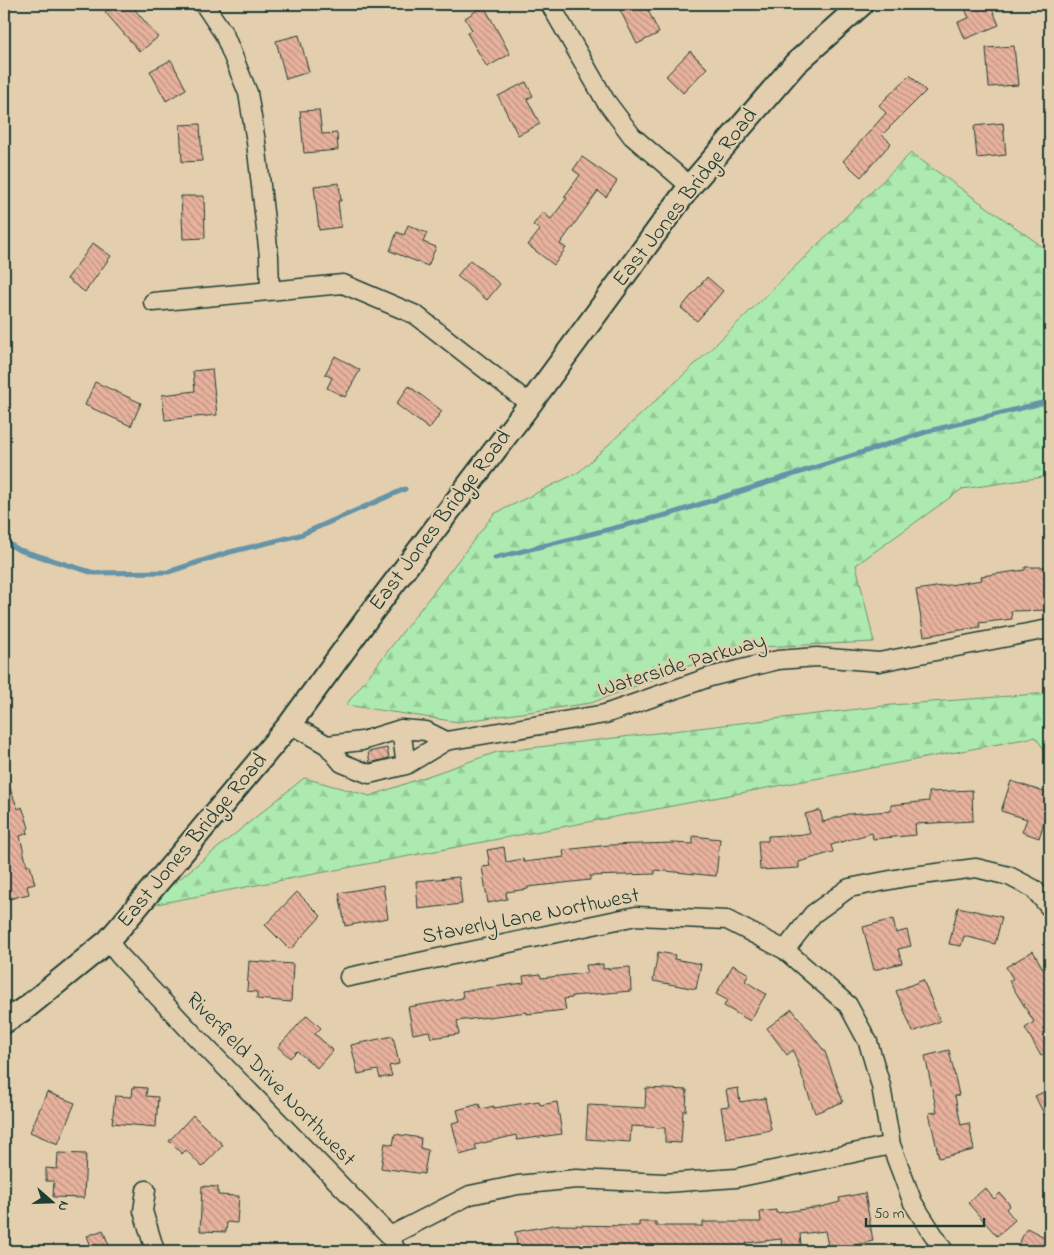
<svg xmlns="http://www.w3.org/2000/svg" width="1054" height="1255" viewBox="0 0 1054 1255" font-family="'Indie Flower',sans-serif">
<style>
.forest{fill:url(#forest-firs);stroke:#669472}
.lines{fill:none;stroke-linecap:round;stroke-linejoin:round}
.stream{stroke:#6593a7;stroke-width:5}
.building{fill:url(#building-back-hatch);stroke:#1f3d34}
.minor-casing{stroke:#1f3d34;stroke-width:21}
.tertiary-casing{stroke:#1f3d34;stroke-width:26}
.minor{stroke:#e3cfae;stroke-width:18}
.tertiary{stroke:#e3cfae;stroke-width:22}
.labels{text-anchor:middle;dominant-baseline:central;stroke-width:4;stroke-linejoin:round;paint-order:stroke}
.street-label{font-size:22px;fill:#1f3d34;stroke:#e3cfae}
</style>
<defs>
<pattern id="forest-firs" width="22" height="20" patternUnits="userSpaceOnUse" patternTransform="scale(1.25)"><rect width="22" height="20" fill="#aceab0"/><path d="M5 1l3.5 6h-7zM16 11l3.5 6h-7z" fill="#94ca98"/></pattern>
<pattern id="building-back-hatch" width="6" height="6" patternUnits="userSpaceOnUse" patternTransform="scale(1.25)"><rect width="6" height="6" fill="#e8b29d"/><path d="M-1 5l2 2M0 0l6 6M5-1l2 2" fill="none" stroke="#bb9281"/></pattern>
</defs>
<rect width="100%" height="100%" fill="#e3cfae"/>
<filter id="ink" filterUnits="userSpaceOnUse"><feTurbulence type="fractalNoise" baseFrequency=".02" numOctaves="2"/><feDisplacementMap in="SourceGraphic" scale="10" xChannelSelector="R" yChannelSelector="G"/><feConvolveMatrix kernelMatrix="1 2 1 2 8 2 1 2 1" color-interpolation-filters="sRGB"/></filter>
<g filter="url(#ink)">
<!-- forest -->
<path class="forest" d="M911,153L1050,252V476L962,489L856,565L874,642L736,648L591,703L458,722L346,705L494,514L579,472L708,352Z
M1050,693V757L1035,737L146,906L304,778L370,796L497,752L892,705Z"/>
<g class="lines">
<!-- stream -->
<path class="stream" d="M4,541L19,550L94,573L168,572L230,552L300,535L405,489
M495,558L670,514L929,431L1050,401"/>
</g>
<!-- building -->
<path class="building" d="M115,4H130L158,37L140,52L105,12Z
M617,4H645L659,33L637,44Z
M963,4H990L999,25L965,39L958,22L969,18Z
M484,6L510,54L487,67L467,33L472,30L465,18Z
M299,35L309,72L286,79L276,41Z
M1014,46L1018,85L989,87L986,48Z
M690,51L707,68L683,93L666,76Z
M171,60L186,89L166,101L150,71Z
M910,75L926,91L882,135L891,143L861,177L843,161L886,113L879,105Z
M526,82L533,96L527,99L540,124L518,135L498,96Z
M319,110L322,134L337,133L338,150L304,153L300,111Z
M1003,123L1006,155L977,158L974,126Z
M200,124L202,161L182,162L180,125Z
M582,157L617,181L606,197L598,191L560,244L566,248L554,265L528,245L540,230L533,225L543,212L551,219L567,198L564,197L580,175L573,170Z
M339,183L341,201H338L341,227L319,230L314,186Z
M181,196H204L205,238L183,239Z
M408,225L427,233L423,242L436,247L428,266L390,251L397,232L404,235Z
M93,243L111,256L85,292L67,279Z
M470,260L500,284L487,300L457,276Z
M707,277L723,291L697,321L681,308Z
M335,356L360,370L345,397L327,388L332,378L325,374Z
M212,369L217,415L165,420L162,395L195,391L193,371Z
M95,382L141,403L131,426L85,405Z
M409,386L442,411L429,429L396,404Z
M1025,567H1050V610L1011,611L1012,619L979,623L980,627L924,636L916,590L982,580L981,576L1025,570Z
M387,748L389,758L370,763L368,752Z
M4,776H5L18,809L22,807L26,818L29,828L27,830L28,833L20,836L27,866L30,865L35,884L27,886L29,894L9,899L7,890L4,891Z
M1011,781L1050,794V804L1039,838L1022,832L1027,819L1001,811Z
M972,790L973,821L915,824L916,835L873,839L872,833L831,845L833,852L799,862V868L760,870L758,841H768V836L810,834L805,814L820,810L823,822L848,814L891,811V805L929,801V792Z
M693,836L720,839L716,876L655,870V874L590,876V880L528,887V889L506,892L507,899L488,903L482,867L490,866L487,850L504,847L506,862L523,859L524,862L564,857L563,850L609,845L673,843L693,844Z
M459,877L462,904L418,909L416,881Z
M383,885L388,918L345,926L339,893Z
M297,892L321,916L290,950L265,925Z
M958,907L1002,917L995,944L964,936L961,946L949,944Z
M893,919L896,933L907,930L911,946L898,949L902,963L874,970L863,927Z
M1033,951L1050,981V1050L1041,1056L1025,1028L1034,1022L1009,981L1013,979L1006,967Z
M658,952L675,955L674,959L701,964L696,989L653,981Z
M249,961L293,964L291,1002L257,999V992L247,991Z
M603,964V969L630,967L631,991L572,996V998L564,999L566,1010L527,1014V1012L457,1021L459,1034L431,1038L429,1031L413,1034L408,1007L463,998L462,991L524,983L523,976L540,974L541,978L587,973L586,965Z
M733,965L749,974L745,981L766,994L750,1021L724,1006L727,1000L716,994Z
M923,980L940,1021L913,1032L896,991Z
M792,1009L825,1052L843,1102L815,1113L793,1050L787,1055L767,1028Z
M307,1015L321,1028L315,1034L333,1050L317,1068L297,1051L290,1058L278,1047Z
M393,1036L399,1064L389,1066L392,1076L380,1078L378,1070L358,1074L351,1045Z
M949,1050L959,1095L955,1096L961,1125L969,1123L974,1150L939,1158L929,1113L937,1112L925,1056Z
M133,1087L147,1088L146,1096L158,1097L156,1127L112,1123L115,1096L132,1097Z
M646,1088L687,1090L686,1111H683L681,1143L665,1142V1128L631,1126L630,1142L586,1139L588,1105L645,1108Z
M738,1088L740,1102L765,1098L771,1130L726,1138L721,1107L729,1106L726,1090Z
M1050,1089V1126L1035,1096Z
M47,1092L75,1103L58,1144L30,1132Z
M539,1101L540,1105L557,1102L562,1134L517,1140L516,1135L475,1145L477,1150L460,1155L452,1123L460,1121L457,1110L479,1104L481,1109L494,1106V1108Z
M193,1115L223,1145L202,1167L186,1150L182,1154L169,1141Z
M395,1134L421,1138L420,1148L428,1150L424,1174L381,1168L385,1143L393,1145Z
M58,1153L86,1154L84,1198L53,1197L54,1181H46V1168L57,1169Z
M202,1186L218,1187V1195L239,1196L237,1223L227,1222L226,1232L200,1231Z
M985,1188L994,1199L1000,1193L1010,1205L1006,1209L1015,1220L997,1236L968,1203Z
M865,1193L873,1241L829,1251L825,1231L800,1234L801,1245L782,1248L781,1239L746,1243L747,1250L682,1251H518L515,1232L559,1224V1225L639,1226V1222H656V1226H703V1222H761L760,1212L776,1210V1213L821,1207L840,1202L839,1198Z
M1027,1228L1050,1240V1251H1015Z
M103,1230L111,1251H93L87,1236Z"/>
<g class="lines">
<defs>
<path id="minor" d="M204,4L224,34L248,93L256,142L269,256L270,290
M550,4L605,100L632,136L690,186
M153,302L343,284L416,315L530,404
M290,724L327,745L342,763L369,774L406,765L446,741L605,714L710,677L778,660L817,657L879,662L1043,630H1050
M401,729L406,765
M327,745L362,741L401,729L426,731L446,741
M108,941L119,955L195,1036L390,1236L396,1251
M785,950L813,914L849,888L906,877L976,868L1009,876L1034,889L1050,908
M349,977L636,916L727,920L785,950L848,1005L868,1042L881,1086L891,1145L913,1203L944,1251
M146,1190L143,1211L155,1251
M390,1236L470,1195L518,1185L576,1179L665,1183L736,1178L891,1145"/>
<path id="tertiary" d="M4,1022L27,1007L108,941L121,926L290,724L369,616L530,404L690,186L795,64L862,4"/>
</defs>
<!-- minor casing -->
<use href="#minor" class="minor-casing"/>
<!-- tertiary casing -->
<use href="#tertiary" class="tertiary-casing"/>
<!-- minor -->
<use href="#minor" class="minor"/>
<!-- tertiary -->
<use href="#tertiary" class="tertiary"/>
</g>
</g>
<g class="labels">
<!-- street labels -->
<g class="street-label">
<text transform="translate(686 198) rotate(-52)">East Jones Bridge Road</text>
<text transform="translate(441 521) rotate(-53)">East Jones Bridge Road</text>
<text transform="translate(682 666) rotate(-17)">Waterside Parkway</text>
<text transform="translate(193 841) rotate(-50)">East Jones Bridge Road</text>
<text transform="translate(531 917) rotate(-11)">Staverly Lane Northwest</text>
<text transform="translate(270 1080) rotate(46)">Riverfield Drive Northwest</text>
</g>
</g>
<!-- margin -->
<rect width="1054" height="1255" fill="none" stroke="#e3cfae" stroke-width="20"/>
<rect x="10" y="10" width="1034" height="1235" fill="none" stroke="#1f3d34" stroke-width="2" filter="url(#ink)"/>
<!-- north arrow -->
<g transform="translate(52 1202) rotate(110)" stroke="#e3cfae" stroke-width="4" paint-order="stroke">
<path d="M0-4L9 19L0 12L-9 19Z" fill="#1f3d34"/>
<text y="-8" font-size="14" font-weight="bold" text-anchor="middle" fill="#1f3d34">N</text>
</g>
<!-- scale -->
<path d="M866 1218v8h118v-8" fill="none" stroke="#1f3d34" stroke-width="2.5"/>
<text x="874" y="1218" font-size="15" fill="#1f3d34" stroke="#e3cfae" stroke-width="4" paint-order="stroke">50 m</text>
</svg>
